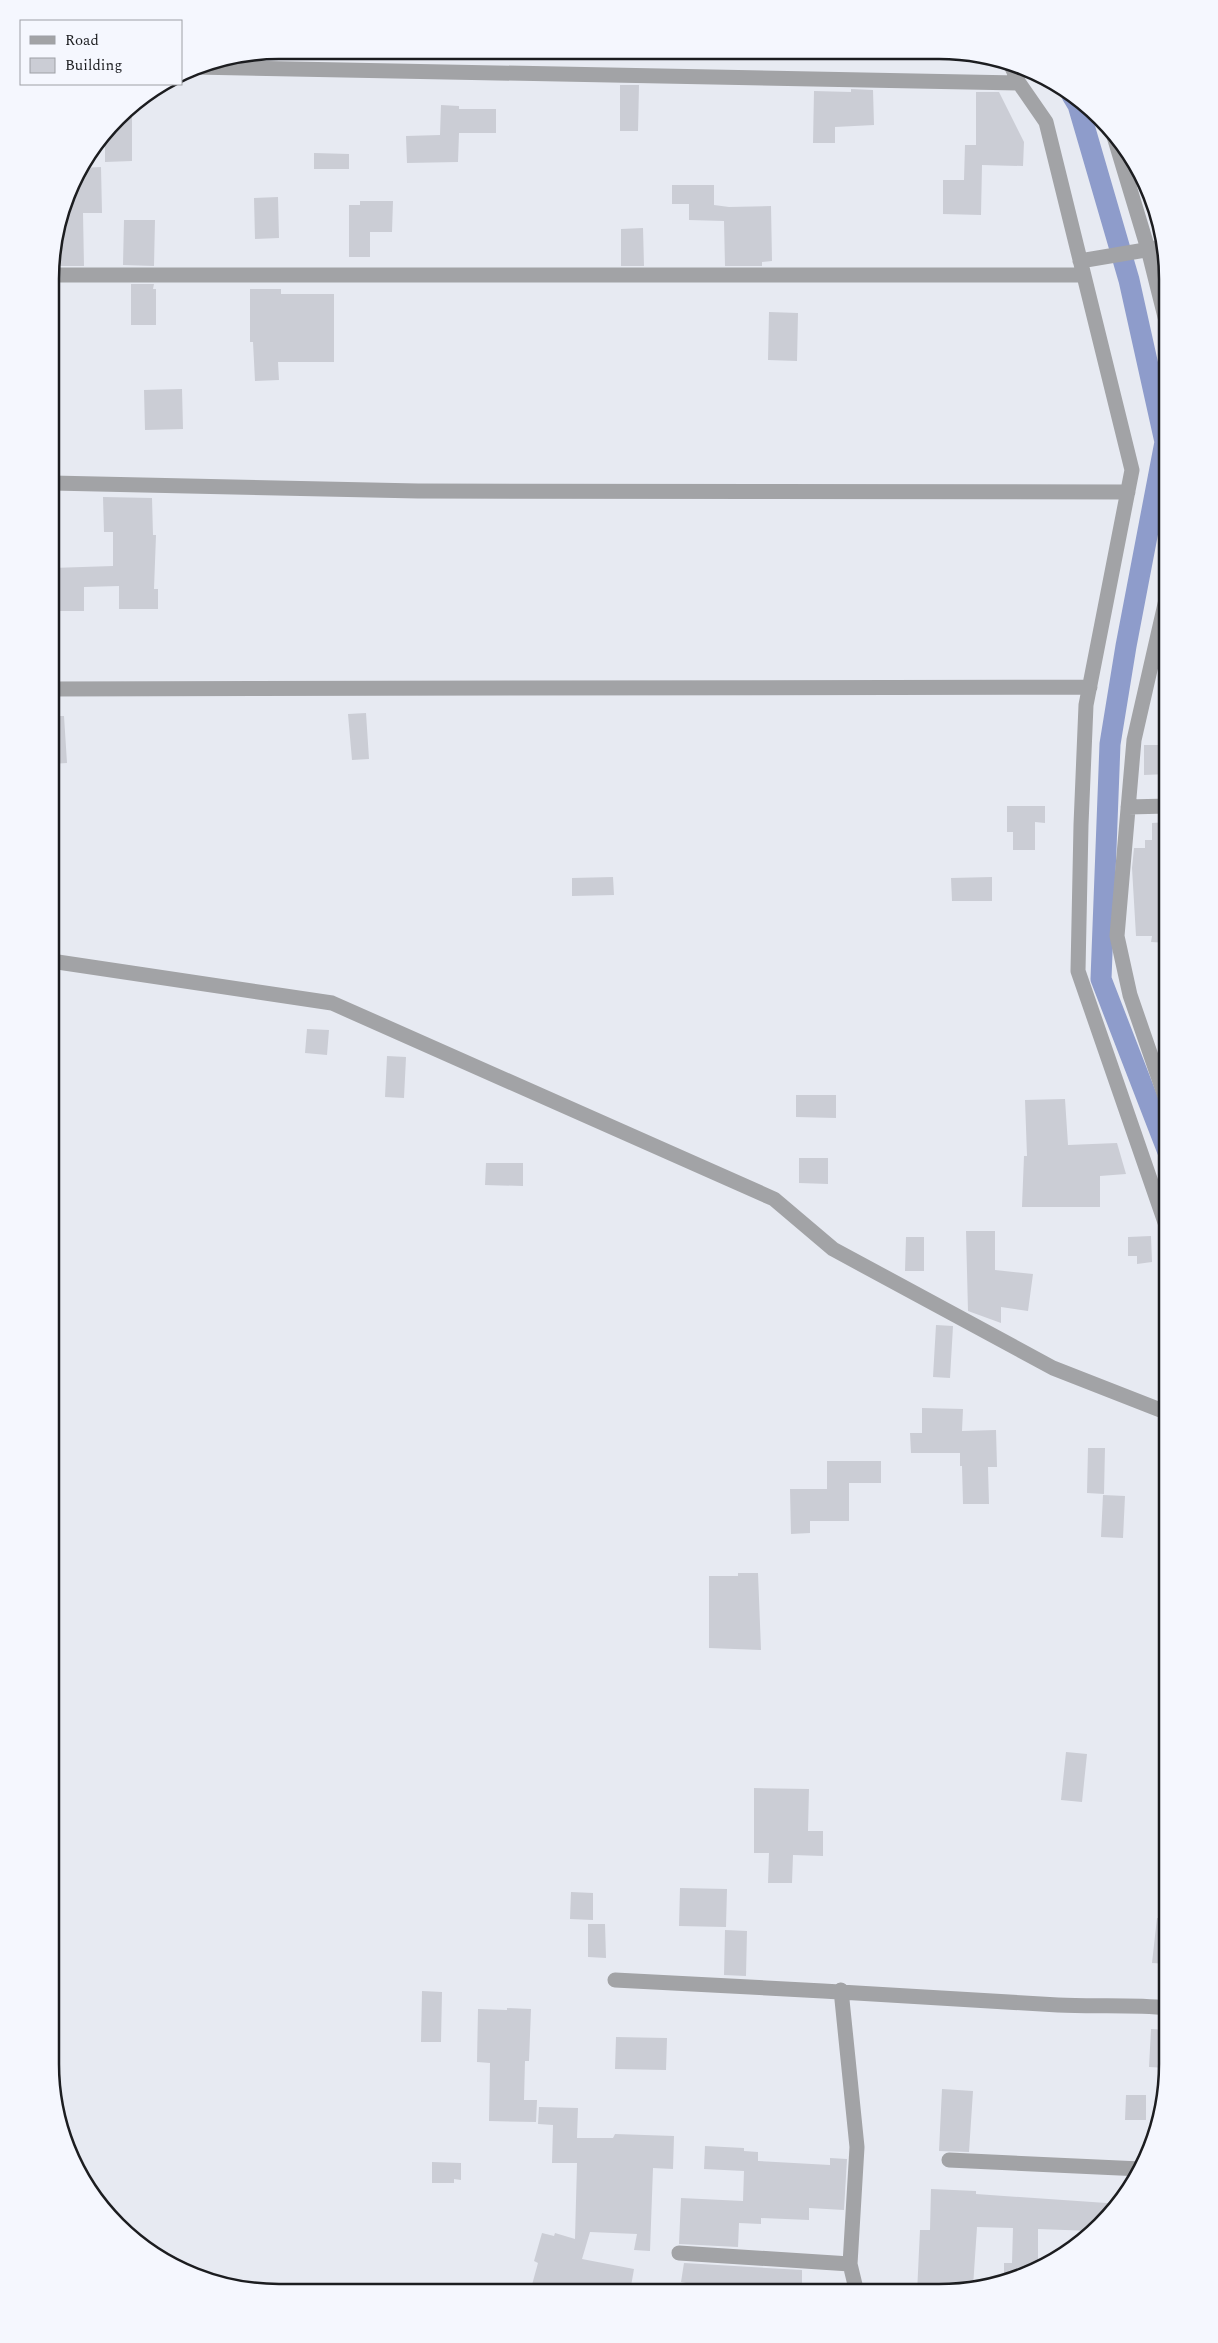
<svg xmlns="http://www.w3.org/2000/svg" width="1218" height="2343" viewBox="0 0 1218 2343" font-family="Spectral,serif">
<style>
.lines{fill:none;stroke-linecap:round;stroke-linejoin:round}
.canal{stroke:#8e9ccb;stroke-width:21}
.building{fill:#cbcdd5}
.minor{stroke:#a2a3a6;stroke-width:15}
.rim{fill:none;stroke:#1c1d20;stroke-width:2.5}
</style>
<rect width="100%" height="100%" fill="#e7eaf2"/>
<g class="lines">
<!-- canal -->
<path class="canal" d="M1072,95L1078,105L1129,280L1165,442L1126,646L1110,744L1101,979L1168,1152"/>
</g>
<!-- building -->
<path class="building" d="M620,85H639L638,131H620Z
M851,89L873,90L874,125L835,127V143H813L814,91L851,92Z
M976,92H999L1024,142L1023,166L982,165L981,215L943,214V180H964L965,145H976Z
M132,104V161L105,162V137Z
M441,105L459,106V109H496V133H459L458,162L407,163L406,136L440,135Z
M314,153L349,154V169H314Z
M101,167L102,213H83L84,266H57L56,236L58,229L66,228V203L74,177L81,168Z
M672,185H714V205L729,207L771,206L772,261L762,262V266H725L724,221L689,220V204H672Z
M278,197L279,238L255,239L254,198Z
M360,201H393L392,232H370V257H349V205H360Z
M124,220H155L154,266L123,265Z
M643,228L644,266H621V229Z
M131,284H154L153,289H156V325H131Z
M250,289H281V294H334V362H278L279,380L255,381L253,342H250Z
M769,312L798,313L797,361L768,360Z
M182,389L183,429L145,430L144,390Z
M103,497L152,498L153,535H156L154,589H158V609H119V586L84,587V611H52V568L113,566V532H104Z
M366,713L369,759L352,760L348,714Z
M51,716H64L67,763L51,764Z
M1144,745H1168V774L1144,775Z
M1007,806H1045V823L1035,822V850H1013V832H1007Z
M1168,822V943L1151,942L1152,936H1136L1132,868L1134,848H1145V840H1152V823Z
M613,877L614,895L572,896V878Z
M992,877V901H952L951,878Z
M307,1029L329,1030L327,1055L305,1053Z
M387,1056L406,1057L404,1098L385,1097Z
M796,1095H836V1118L796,1117Z
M1065,1099L1068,1145L1117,1143L1126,1174L1100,1176V1207H1022L1024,1156H1027L1025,1100Z
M799,1158H828V1184L799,1183Z
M486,1163H523V1186L485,1185Z
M966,1231H995V1270L1033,1274L1028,1311L1001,1307V1323L968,1311Z
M1151,1236L1152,1262L1137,1264V1256H1128V1237Z
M906,1237H924V1271H905Z
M936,1325L953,1326L950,1378L933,1377Z
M922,1408L963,1409L962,1431L996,1430L997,1467H988L989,1504H963L962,1466H960V1453H911L910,1433H922Z
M1088,1448H1105L1104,1494L1087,1493Z
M827,1461H881V1483H849V1521H810V1533L791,1534L790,1489H827Z
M1103,1495L1125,1496L1123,1538L1101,1537Z
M738,1573H758L761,1650L709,1648V1576H738Z
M1066,1752L1087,1754L1082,1802L1061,1800Z
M754,1788L809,1789L808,1831H823V1856L793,1855L792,1883H768L769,1853H754Z
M680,1888L727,1889L726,1927L679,1926Z
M571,1892L593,1893V1920L570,1919Z
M1157,1918H1168V1964L1152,1963Z
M588,1924H605L606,1958L588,1957Z
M725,1930L747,1931L746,1976L724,1975Z
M422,1991L442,1992L441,2042H421Z
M507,2008L531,2009L529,2061H525L524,2100H537L536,2122L489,2121L490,2063L477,2062L478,2009L507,2010Z
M1151,2029L1168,2030L1167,2068L1149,2067Z
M616,2037L667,2038L666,2070L615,2069Z
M942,2089L973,2091L969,2152L939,2151Z
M1126,2095H1146V2120H1125Z
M539,2107L578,2108L577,2138H613L615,2134L674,2136L673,2169L653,2168L650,2251L634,2250L637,2234L590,2232L582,2259L634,2269L630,2292H530L538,2263L534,2261L542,2233L554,2236L555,2233L575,2239L577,2163H552L553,2125L538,2124Z
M705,2146L744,2148V2151L758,2152V2161L830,2165V2158L847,2159L844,2210L809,2208V2220L761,2218V2224L739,2223L738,2247L679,2244L681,2198L743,2201L744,2171L704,2169Z
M432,2162L461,2163V2180L454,2179V2183H432Z
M931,2189L976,2191V2194L1121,2204L1092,2231L1038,2229V2268L1012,2281L1004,2282V2263H1012L1013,2228L977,2227L973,2287L939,2293H917L920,2230H930Z
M684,2263L802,2270V2285L758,2283L757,2292H706L707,2287L681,2282Z"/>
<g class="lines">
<!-- minor -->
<path class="minor" d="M1010,63L1019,83L1046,122L1132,470L1086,705L1081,825L1078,971L1168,1231
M194,67L1019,83
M1113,133L1148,249L1168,329
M1080,261L1163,247
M52,275H1084
M52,483L418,491L1128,492
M51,689L1090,687
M1128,807L1168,806
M51,961L332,1003L774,1199L833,1249L1053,1368L1168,1413
M1168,1105L1130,995L1117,936L1134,740L1168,591
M615,1980C763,1987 910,1996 1058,2005C1094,2007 1131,2004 1168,2008
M841,1990L857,2147L850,2264L857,2293
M949,2160L1141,2169
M679,2253L850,2264"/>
</g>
<!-- crop -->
<path d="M0 0H1218V2343H0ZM279 59H939A220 220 0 0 1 1159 279V2064A220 220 0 0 1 939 2284H279A220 220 0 0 1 59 2064V279A220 220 0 0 1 279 59Z" fill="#f5f7fe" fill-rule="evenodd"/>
<path class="rim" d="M279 59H939A220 220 0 0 1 1159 279V2064A220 220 0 0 1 939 2284H279A220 220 0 0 1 59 2064V279A220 220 0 0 1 279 59Z"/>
<!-- legend -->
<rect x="20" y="20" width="162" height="65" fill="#f5f7fe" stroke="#9ea0a5"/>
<rect x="30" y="36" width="25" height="8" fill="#a2a3a6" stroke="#9ea0a5"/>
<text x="65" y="45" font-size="15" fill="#1c1d20">Road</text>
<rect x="30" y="58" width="25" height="15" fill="#cbcdd5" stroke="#9ea0a5"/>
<text x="65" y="70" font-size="15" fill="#1c1d20">Building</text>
</svg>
